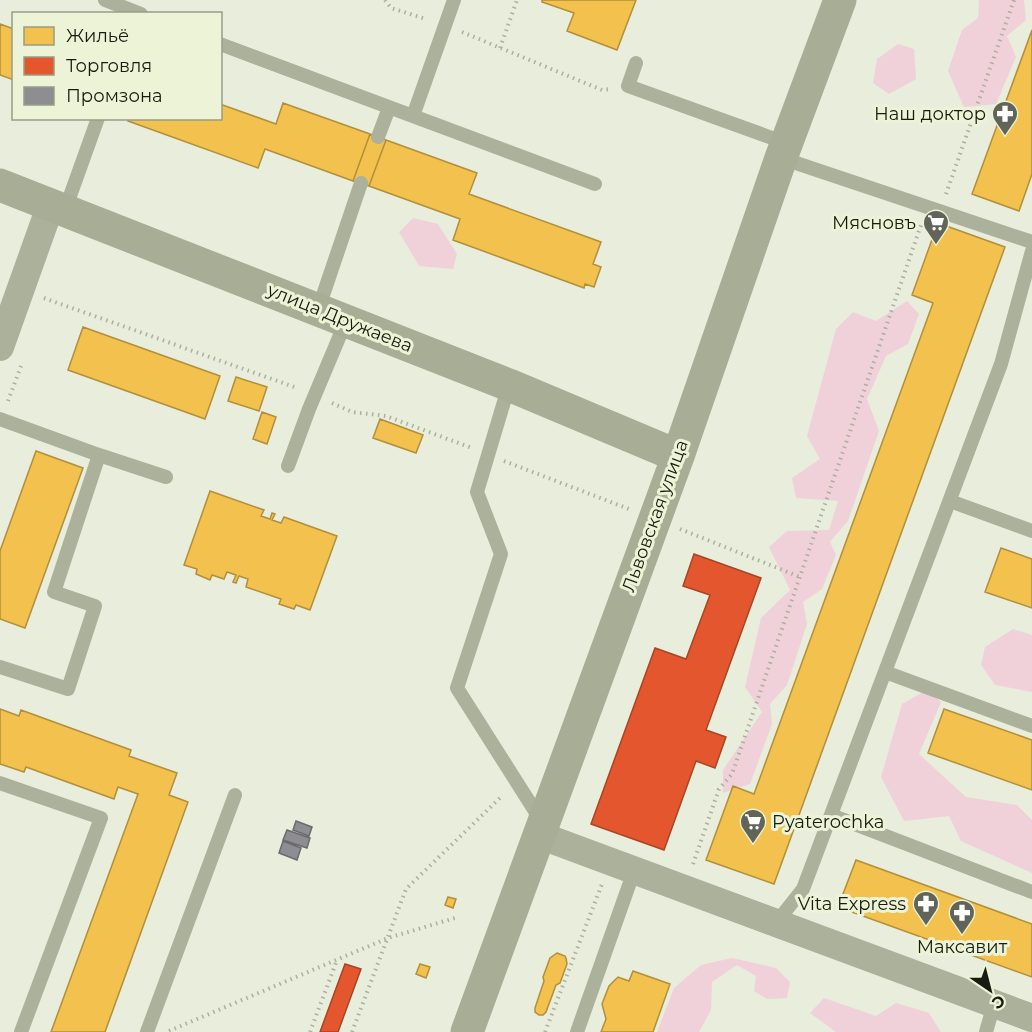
<svg xmlns="http://www.w3.org/2000/svg" width="1032" height="1032" viewBox="0 0 1032 1032" font-family="Montserrat,sans-serif">
<style>
.green{fill:#f0d1da}
.homes{fill:#f2c14e;stroke:#b18f3c;stroke-width:1.5}
.shops{fill:#e4572e;stroke:#a74525;stroke-width:1.5}
.industry{fill:#8d8d92;stroke:#6a6b6b;stroke-width:1.5}
.lines{fill:none;stroke-linecap:round;stroke-linejoin:round}
.path{stroke:#acb09f;stroke-width:4;stroke-dasharray:1.5 4.5;stroke-linecap:butt}
.lane{stroke:#acb19b;stroke-width:14}
.street{stroke:#acb19b;stroke-width:28}
.secondary{stroke:#a8ae95;stroke-width:33}
.labels{text-anchor:middle;dominant-baseline:central;stroke-width:6;stroke-linejoin:round;paint-order:stroke}
.poi-label{font-size:18px;fill:#191b11;stroke:#ecf3d6;text-anchor:end}
.street-label{font-size:18px;fill:#191b11;stroke:#ecf3d6}
</style>
<rect width="100%" height="100%" fill="#e8eddc"/>
<!-- green -->
<path class="green" d="M979,0H1024L1026,20L1007,36L1016,57L996,104L964,107L948,71L962,30L978,18Z
M898,44L914,49L916,79L889,94L873,83L877,59Z
M413,218L438,224L457,254L453,269L419,266L399,232Z
M907,301L919,314L908,344L886,356L867,399L879,431L848,521L830,542L836,555L822,589L803,602L807,624L787,685L770,704L772,724L750,784L723,793V770L762,712L745,687L761,618L790,590L769,547L787,531L829,530L838,501L796,498L792,478L820,459L807,436L836,329L853,312L876,321Z
M1013,629L1032,635V692L995,685L981,665L985,647Z
M927,690L941,702L919,754L966,797L1017,805L1032,820V873L961,841L949,816L904,821L881,777L902,704Z
M732,958L776,968L790,982L787,998L767,999L754,991L756,976L737,965L712,982L711,1010L699,1032H657L674,988L701,965Z
M824,998L876,1016L896,1003L929,1013L941,1032H836L810,1013Z"/>
<!-- homes -->
<path class="homes" d="M542,0H636L617,50L567,31L574,13L542,2Z
M0,24L14,29V80L0,75Z
M1032,30V174L1019,211L972,194Z
M283,103L370,134L353,181L265,149L258,168L128,121L129,118H220V104L276,124Z
M370,134L386,140L369,186L353,181Z
M386,140L477,173L469,194L601,242L593,264L601,267L594,287L585,284L584,288L453,240L460,219L369,186Z
M938,223L1005,247L774,884L706,860L733,786L754,794L933,303L912,295Z
M83,327L220,376L205,419L68,370Z
M236,377L267,387L259,411L228,401Z
M262,412L276,417L267,444L253,439Z
M380,419L423,435L416,453L373,438Z
M36,451L83,468L25,628L0,619V551Z
M210,491L264,510L261,516L270,519L272,513L275,514L272,520L281,523L284,517L337,536L310,610L296,605L294,609L279,604L281,599L246,587L248,579L239,576L236,583L233,582L236,575L227,572L224,579L212,575L210,580L196,574L197,569L184,565Z
M1001,548L1032,559V608L985,592Z
M0,709L19,716L21,710L131,750L129,756L177,773L169,795L188,802L105,1032H51L138,794L118,787L114,799L26,767L24,772L0,764Z
M944,709L1032,740V790L928,753Z
M856,860L1032,924V977L838,907Z
M448,897L456,899L453,908L445,905Z
M557,953L565,956L566,958L567,964L560,983L556,985L546,1012L543,1015H539L535,1012V1008L544,981L543,977L550,958Z
M420,964L430,967L426,978L416,974Z
M633,971L670,984L653,1032H601L606,1019L602,1004L609,986L618,977L629,981Z"/>
<!-- shops -->
<path class="shops" d="M694,554L761,578L706,730L726,737L715,768L696,761L664,850L591,824L655,648L686,659L710,595L683,586Z
M345,964L361,969L338,1032H320Z"/>
<!-- industry -->
<path class="industry" d="M296,821L312,827L309,836L293,830Z
M287,830L310,838L307,848L283,840Z
M283,841L301,848L297,860L279,853Z"/>
<g class="lines">
<!-- path -->
<path class="path" d="M385,0L391,8L426,19
M462,32L602,90L611,89
M500,48L517,0
M946,194L1014,0
M44,298L297,388
M8,401L21,366
M332,403L352,412L386,416L472,448
M504,461L629,509
M680,529L800,577
M693,864L719,789L732,774L921,225
M169,1031L388,938L455,918
M310,1032L337,960
M352,1032L406,889L503,795
M545,1032L602,884"/>
<!-- lane -->
<path class="lane" d="M105,0L141,14
M220,44L595,184
M636,63L628,86L786,143
M413,116L454,0
M378,137L389,108
M781,158L1032,242
M65,210L98,118
M318,310L361,183
M509,385L477,492L501,554L457,688L542,822
M0,419L99,455L166,477
M288,466L309,409L346,321
M950,501L1032,531
M0,667L68,689L95,606L54,592L99,455
M885,672L1032,726
M0,783L101,818L21,1032
M831,815L1032,892
M776,923L803,889L1001,364L1032,251
M147,1032L235,795
M577,1032L634,871
M986,1032L994,1004"/>
<!-- street -->
<path class="street" d="M0,347L51,204
M539,835L1032,1018"/>
<!-- secondary -->
<path class="secondary" d="M0,185L509,385L678,456
M467,1032L678,456L781,158L840,0"/>
</g>
<!-- icons -->
<defs>
<symbol id="pharmacy-pin" viewBox="-11 -11 22 30"><path d="M0 17L-7.5 6A9.5 9.5 0 1 1 7.5 6Z" fill="#616458" stroke="#ecf3d6"/><path d="M-2-6h4v4h4v4h-4v4h-4v-4h-4v-4h4Z" fill="#fff"/></symbol>
<symbol id="supermarket-pin" viewBox="-11 -11 22 30"><path d="M0 17L-7.5 6A9.5 9.5 0 1 1 7.5 6Z" fill="#616458" stroke="#ecf3d6"/><path d="M-6-5.5h2.5l.6 2H6L4.5 2H-2.5L-4.4-4H-6ZM-1.5 3.2a1.3 1.3 0 1 0 .1 0ZM3 3.2a1.3 1.3 0 1 0 .1 0Z" fill="#fff"/></symbol>
</defs>
<g fill-rule="evenodd">
<use href="#pharmacy-pin" x="990" y="99" width="30" height="40"/>
<use href="#supermarket-pin" x="921" y="208" width="30" height="40"/>
<use href="#supermarket-pin" x="738" y="807" width="30" height="40"/>
<use href="#pharmacy-pin" x="911" y="889" width="30" height="40"/>
<use href="#pharmacy-pin" x="947" y="898" width="30" height="40"/>
</g>
<g class="labels">
<!-- poi labels -->
<g class="poi-label">
<text x="986" y="114">Наш доктор</text>
<text x="916" y="223">Мясновъ</text>
<text x="772" y="822" text-anchor="start">Pyaterochka</text>
<text x="906" y="904">Vita Express</text>
<text x="962" y="947" text-anchor="middle">Максавит</text>
</g>
<!-- street labels -->
<g class="street-label">
<text transform="translate(340 318) rotate(22)">улица Дружаева</text>
<text transform="translate(655 516) rotate(-70)">Львовская улица</text>
</g>
</g>
<!-- legend -->
<rect x="12" y="12" width="210" height="108" fill="#ecf3d6" stroke="#989d87" stroke-width="1.5"/>
<rect x="24" y="27" width="30" height="18" fill="#f2c14e" stroke="#989d87" stroke-width="1.5"/>
<text x="66" y="42" font-size="18" fill="#191b11">Жильё</text>
<rect x="24" y="57" width="30" height="18" fill="#e4572e" stroke="#989d87" stroke-width="1.5"/>
<text x="66" y="72" font-size="18" fill="#191b11">Торговля</text>
<rect x="24" y="87" width="30" height="18" fill="#8d8d92" stroke="#989d87" stroke-width="1.5"/>
<text x="66" y="102" font-size="18" fill="#191b11">Промзона</text>
<!-- north arrow -->
<g transform="translate(990 990) rotate(145)" stroke="#ecf3d6" stroke-width="4.5" paint-order="stroke">
<path d="M0-4.5L10 22L0 15L-10 22Z" fill="#191b11"/>
<text y="-9" font-size="16" font-weight="bold" text-anchor="middle" fill="#191b11">С</text>
</g>
</svg>
